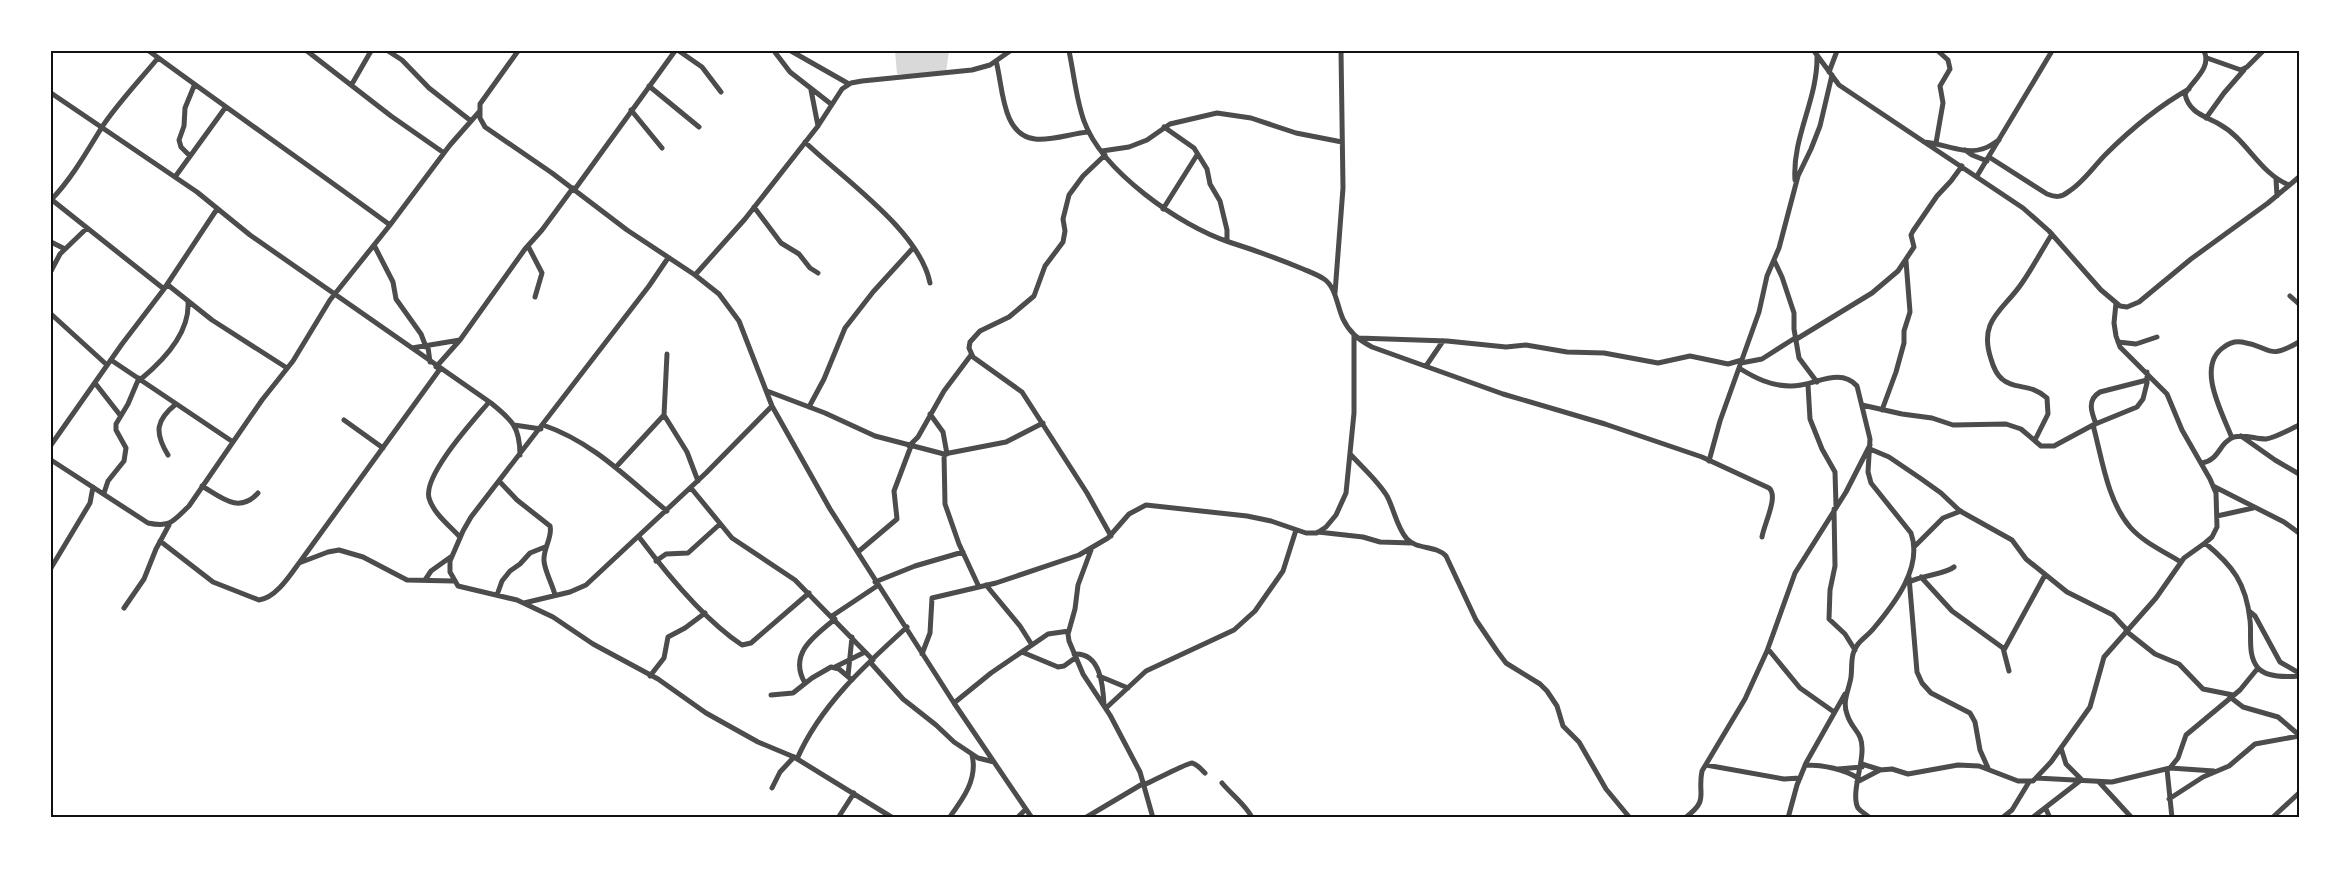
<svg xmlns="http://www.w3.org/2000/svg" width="2350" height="869" viewBox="0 0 2350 869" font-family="'Source Sans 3',sans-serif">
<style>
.water{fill:#d9d9d9}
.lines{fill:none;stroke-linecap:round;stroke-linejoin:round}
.minor{stroke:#4c4c4c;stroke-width:5}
.neatline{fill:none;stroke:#111;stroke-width:2}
</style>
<rect width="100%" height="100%" fill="#fff"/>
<!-- water -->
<path class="water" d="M895,51H949L946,72L929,76L897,74Z"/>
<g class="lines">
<!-- minor -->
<path class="minor" d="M149,51C229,110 310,166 390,225
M307,51L391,116L444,153
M388,51L402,60L429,88L471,121
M518,51L480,104V118L485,127L552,173L627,230L695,275L719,294L739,321L772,406L830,509L954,703L1032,818
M679,51L702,67L721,92
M774,51L790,72L831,104
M791,51L849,84
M1069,51C1074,74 1076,99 1084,121C1102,171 1180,226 1229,242C1254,250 1279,259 1303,269C1310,272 1318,275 1324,279C1336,287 1337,306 1343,319C1349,332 1360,341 1372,347L1503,394L1605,424L1702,457L1769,488C1779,496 1764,524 1762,537
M1814,51L1839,85L2023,208L2049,231L2101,290L2120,306L2127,307L2139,302L2191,259L2268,203L2299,177
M2204,51C2212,68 2193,80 2185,94C2189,113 2205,116 2219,124C2247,139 2259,173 2289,185
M2207,58L2241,70L2247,67L2263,51
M996,61C1003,85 1001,135 1035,139C1053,141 1072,133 1089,132
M1829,72L1837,51
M352,84L371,51
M649,86L699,127
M811,90L818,126
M51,93L197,192L250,235L491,403C512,420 520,427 520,455
M631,110L662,148
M2206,118L2224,93L2244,70
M1164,127L1194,148L1207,169L1210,184L1220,201L1227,230V241
M805,142C842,178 920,231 930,283
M1924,142C1942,143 1964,155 1982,149C1988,148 1994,143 1999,140
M1936,143L1943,103L1940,86L1950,69L1948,60L1938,51
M1965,150L1972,155L1987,161
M1102,151L1129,147L1147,140L1170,124L1217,113L1251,118L1296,133L1342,142
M1105,155L1083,176L1069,195L1063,219L1065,231L1063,242L1045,266L1034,296L1009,317L980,331L970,342L969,348L973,357L1022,392L1087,493L1111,536
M190,156L181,147L179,140L184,126L185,108L194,86
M1989,157L2047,194C2055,197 2061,198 2068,192C2083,183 2094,166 2106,154C2131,129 2159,106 2189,89
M1977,176L2052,51
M175,177L225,108
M2276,179L2277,196
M1795,180C1792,137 1818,99 1817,56
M575,189L675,51
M51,200C72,178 86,153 102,127C118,103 139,81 158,58
M52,200L164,289
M754,207L781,243L799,254L810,268L818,273
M1163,209L1197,155
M51,242L65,249
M374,245L393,282L396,299L421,334L426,347
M528,246L542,273L535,297
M668,258L649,286L471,517L463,531L450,561V572L458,586L517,600L553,617L593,644L658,679L706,713L758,742L794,757L893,818
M1774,260L1782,277L1794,313V329L1799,358L1817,382
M51,271L60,254L87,228
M695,275L745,219L818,126L842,89L851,83L862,81L972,70L990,65L1010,51
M168,285L212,320L287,368
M1335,293L1343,188L1341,51
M2290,296L2299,304
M51,314L107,365
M1358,338L1447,341L1506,347L1526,345L1567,352L1604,353L1658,363L1690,356L1728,364L1742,360
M1795,340L1872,293L1898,271L1914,247L1911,235L1913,231L1937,196L1951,181L1962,166
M2118,342L2136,344L2157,337
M428,347L430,362
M412,348L460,340
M667,354L664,415L687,452L698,481
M111,360L233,442
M1741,363L1762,359L1795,338
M1426,366L1443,341
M436,367L460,340L525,249L542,230L573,188
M1739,368C1755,378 1771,386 1790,386C1813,387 1839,366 1857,386L1870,439L1868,472L1871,483L1911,533C1923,567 1895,603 1874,628C1866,638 1856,642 1853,654C1851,662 1852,670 1851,677C1849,690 1842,701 1847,714C1852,731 1863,731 1862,751C1862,767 1851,795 1858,808C1861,812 1866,814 1870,818
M141,379C164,360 190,333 188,302
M95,383L120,415
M1808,385L1810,419L1822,449L1835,472L1836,506
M767,391L825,413L875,436L944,454L1006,442L1043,423
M1862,405L1902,414L1932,418L1953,425L2006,424L2021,429L2041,446H2054L2093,425L2137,407L2143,399L2147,383V372
M809,407L824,379L845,328L873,292L913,248
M1882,410L1896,372L1904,343V331L1910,312L1906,261
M930,414L943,432L947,454
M344,420L383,448
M2096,424C2091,411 2087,400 2100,392L2147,380
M514,425L541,429
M543,425C593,442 627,478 667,511
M2093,425C2102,458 2107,500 2130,527C2143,542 2163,551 2181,562
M2241,436L2275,460L2299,474
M2232,438C2223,414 2195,366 2224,347C2229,343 2236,341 2242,342C2273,347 2266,361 2299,342
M2035,440L2048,414L2047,398C2031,383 2014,390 2002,379C1996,374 1993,366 1991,359C1978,320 2003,311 2022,283C2033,267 2042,250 2052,234
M51,445L122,344L164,289L217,209
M909,446L918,437L944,391L971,355
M1870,449L1889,457L1920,478L1941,493L1960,511L2012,540L2026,559L2067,592L2113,615L2127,630
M944,454L945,504L959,544L979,587
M168,455C154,432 156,420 176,404
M1351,455C1363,468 1378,481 1387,496C1394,509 1397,528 1407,539C1417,550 1436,545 1446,556L1476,620L1497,651L1506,663L1540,684L1547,691L1557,706L1563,726L1579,742L1606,789L1630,818
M51,460L148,523C171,528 173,521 189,506L262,400L293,361L330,300L390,225L450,145L479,112
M1709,461L1720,421L1759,312L1767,276L1779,248L1798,176L1811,149L1820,126L1832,75
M2202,463C2221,459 2218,443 2234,437C2245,434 2255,439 2266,439C2275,438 2291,429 2299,425
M616,467L664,415
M500,482L517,500L550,526C553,537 543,548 544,561C545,572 552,583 555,595
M202,486C222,498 239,514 258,493
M2213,486L2284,522L2299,533
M691,488L732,538L795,580L873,660
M104,493L108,481L124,461L126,448L116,430V424L128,404L139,378
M1834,509L1835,566L1830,590L1829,619L1845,634L1855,650
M2217,516L2253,508
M1318,532L1363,537L1380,542L1412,543
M460,537C450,526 433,513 429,498C423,475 474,420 489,402
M639,537C666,573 704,620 742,645L751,643L809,593
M160,541L213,582L259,600C277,598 292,572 302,559L440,369
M2205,543C2233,566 2246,583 2250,620C2252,635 2247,655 2258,668C2267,678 2287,677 2299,676
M1914,547L1943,518L1961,511
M1091,550L1078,585L1075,609L1068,634L1069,641L1083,674L1110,715L1140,772L1153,818
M858,552L897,519L894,491L911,446
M656,561L666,554L688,553L720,524
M299,563L328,552L339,550L363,557L407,580L453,581
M51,568L90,503L93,487
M1909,577L1917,672L1922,683L1931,693L1970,713L1975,722L1980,750L1988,768
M1921,577L1952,611L2003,648L2009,671
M425,580L431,571L452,556
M875,582L915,566L963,552
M1909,582C1923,575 1946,574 1954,567
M986,585L1020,626L1032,645
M497,595L502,581L510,571L520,564L530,553L545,547
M524,603L570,592L586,585L706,473L772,406
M124,608L144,579L156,549L169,525
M2249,611L2255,616L2280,662L2299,673
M832,616L877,586
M2126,631L2155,654L2179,664L2203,689L2233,695
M1768,649L1800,688L1834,712
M2004,650L2045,575
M1022,652L1058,667L1064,666L1075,658
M922,654L930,633L932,598L996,583L1079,555L1108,538L1129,514L1146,505L1247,516L1271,521L1306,533H1317L1326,527L1336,515L1346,493L1354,413V335
M1074,654C1100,652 1103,684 1104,705
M870,662L903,699L936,725L954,742L978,758L994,762
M835,667L865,652
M650,676L664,658L668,637L685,628L705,613
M848,676L852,637
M1099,676L1128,688
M805,683C788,654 814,636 835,619
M771,695L793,693L812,678L831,667L839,669L852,680
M2230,697L2243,707L2278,717L2299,735
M954,703L991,673L1048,634L1069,631
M1106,708L1146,671L1234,630L1255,611L1283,571L1296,530
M2061,748L2066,764L2082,780
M797,759C820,706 864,666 907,627
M1862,764L1881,770
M1706,765L1784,779L1800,778
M1805,765C1825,765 1841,768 1858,778
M2170,768L2214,771
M1838,769L1862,767
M2167,769L2172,818
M2036,778L2112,782L2170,768L2178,758L2186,735L2240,690L2258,668
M1857,782L1880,770L1892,769L1908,774L1958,765L1979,766L2018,781H2033L2051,762L2090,707L2104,657L2156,598L2184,558L2205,543L2212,537L2217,527L2216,493L2210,479L2182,430L2167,394L2120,347L2116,336L2114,323L2116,303
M2099,782L2132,818
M1222,783C1231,794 1248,807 1252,818
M1144,785C1153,781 1187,763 1192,763C1197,764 1201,769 1205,773
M772,788L780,772L794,757
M2169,799L2203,777L2229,766L2255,744L2299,736
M2046,809L2050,818
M838,818L854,793
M949,818C963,799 978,779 972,755
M1017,818L1026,809
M1085,818L1144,783
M1685,818C1710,799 1697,796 1702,771L1745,699L1767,651L1795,573L1846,492L1870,445
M1788,818L1797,785L1806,763L1845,694
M2002,818L2012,810L2029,782
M2032,818L2081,780
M2272,818L2299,793"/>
</g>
<!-- border -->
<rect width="2350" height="869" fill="none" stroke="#ffffff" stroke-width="105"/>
<rect x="52" y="52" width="2246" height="764" class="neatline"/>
</svg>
